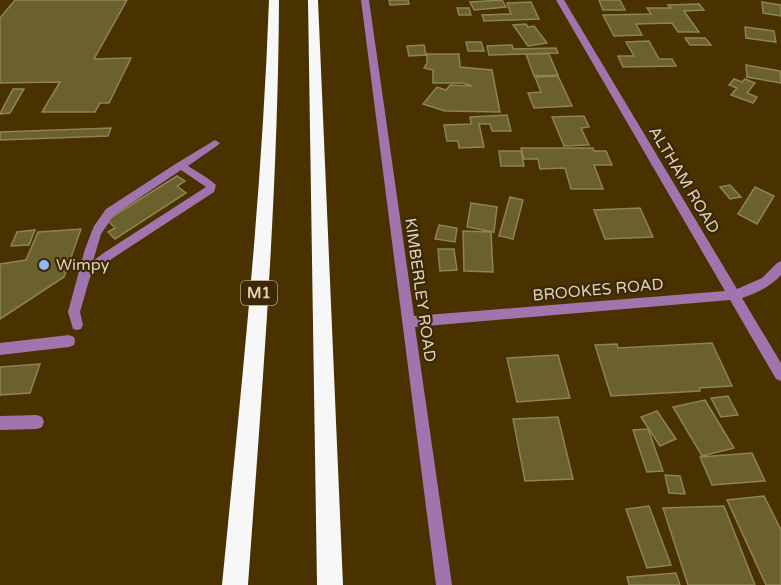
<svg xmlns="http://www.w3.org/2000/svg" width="781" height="585" viewBox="0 0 781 585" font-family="'Varela Round',sans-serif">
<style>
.building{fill:#6a612f;stroke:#8d8451;stroke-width:1.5}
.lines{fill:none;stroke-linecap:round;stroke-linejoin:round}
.lane{fill:#a074ac;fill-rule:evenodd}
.street{fill:#a074ac;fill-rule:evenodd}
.highway{fill:#f7f7f7;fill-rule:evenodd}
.poi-dot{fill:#8db9fc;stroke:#3b2805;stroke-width:2}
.labels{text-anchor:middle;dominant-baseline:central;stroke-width:4.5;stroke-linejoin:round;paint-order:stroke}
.shield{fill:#3b2805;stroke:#af9f84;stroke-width:1.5}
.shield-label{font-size:15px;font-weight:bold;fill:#e1d2bb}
.street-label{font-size:16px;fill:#e1d2bb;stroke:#3b2805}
.poi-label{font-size:16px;fill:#e1d2bb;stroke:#3b2805;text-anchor:start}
</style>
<rect width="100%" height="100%" fill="#493100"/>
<!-- building -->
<path class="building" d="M15,0H127L94,59L131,58L109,103H100L95,112H42L60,82L0,83V18Z
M389,0H408L409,4L390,5Z
M502,0L506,7L474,10L470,2Z
M599,0H620L625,10H603Z
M531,2L539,19L484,21L482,15L511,14L507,3Z
M762,2L781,5V16L763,13Z
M699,4L704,10L684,11L699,32H678L672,23L636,24L642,35L614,36L603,15L651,14L647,8H671L668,5Z
M457,8H469L471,15H459Z
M526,24L528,27L534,26L547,43L528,46L513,25Z
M745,27L774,31L776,42L746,38Z
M685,38H705L711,45H690Z
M649,41L659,59H672L676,66L623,67L618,56H634L626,42Z
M466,42H481L484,51H468Z
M424,45L426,55L409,56L407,46Z
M512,45L513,49L556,48L558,53L489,55L487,46Z
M427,54H459L460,67L492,70L500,112L445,111L423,104L437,87L446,90L450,85L472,86L463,83H433V70L424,68L427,63Z
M526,54H549L558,75L534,76Z
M746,65L780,71L781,83L747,77Z
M558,76L572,106L534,108L528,93L541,92L535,77Z
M734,79L742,82L745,79L755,83L747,93L757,97L753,103L731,95L737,88L729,85Z
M13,89H24L10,113L0,114Z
M507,115L511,131H492L490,124H479L484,147L459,148L458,141H447L444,125L471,124L470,117Z
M584,116L589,127L581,128L589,145L564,146L552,117Z
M111,128L108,136L0,140V132Z
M521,148H593L594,151H606L612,165H594L603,189H571L565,168L540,169L538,159H524Z
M499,151H521L524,166H501Z
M177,176L185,181L177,186L186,193L115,239L108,232L115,228L107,220Z
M730,185L741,197L730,199L720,187Z
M755,187L774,196L757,224L738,214Z
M510,197L523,200L513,239L499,236Z
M471,203L497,207L494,232L467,227Z
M640,208L653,237L605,239L594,210Z
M439,225L457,228L455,242L435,239Z
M81,229L64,277L0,319V264L26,260L38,232Z
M35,230L29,245L11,246L17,232Z
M463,231L491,232L493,272L464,271Z
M438,249H454L457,270L440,271Z
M712,343L732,386L699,388L700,391L611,396L595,345L617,344L618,348Z
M558,355L570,398L517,402L507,358Z
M40,364L30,393L0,395V367Z
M728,396L738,415L721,417L711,398Z
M705,400L734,448L702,456L673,407Z
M657,411L676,439L660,446L641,417Z
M558,417L573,479L525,481L513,419Z
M648,429L663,471L647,472L633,430Z
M752,453L765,481L712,485L700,457Z
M665,475L680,476L685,494L669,493Z
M764,496L781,530V585H766L727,500Z
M649,506L671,565L647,568L626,509Z
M724,506L755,585H688L663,508Z
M676,573L680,585H629L627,577Z"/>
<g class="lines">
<!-- lane -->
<path class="lane" d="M215,140L220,143L218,145L188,166C197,172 209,178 216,185L214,192L113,258L90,277L80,312L83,325L81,329L77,330L73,329L68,312L85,249L94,226L106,209L177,163ZM181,170L206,187L105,252L93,261L101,234L114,215Z
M69,335L74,337L75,341L74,345L69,347L0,355V343Z
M37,415L42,417L44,422L42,427L37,429L0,430V416Z"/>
<!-- street -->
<path class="street" d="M361,0H369L414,316L725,291L556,0H564L737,289L762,278L777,263L781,261V275C770,287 757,293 742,298L781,363V381L776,379L730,300L415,327L452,585H436Z"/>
<!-- highway -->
<path class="highway" d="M269,0H279C278,196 262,390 248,585H222C241,390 262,196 269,0Z
M308,0H318L343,585H317Z"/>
</g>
<!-- markers -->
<circle class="poi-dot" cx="44" cy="265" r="6"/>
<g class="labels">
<!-- shield labels -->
<rect class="shield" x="241" y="281" width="36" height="24" rx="4.5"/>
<g class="shield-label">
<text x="259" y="293">M1</text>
</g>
<!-- street labels -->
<g class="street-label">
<text transform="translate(684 180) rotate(59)">ALTHAM ROAD</text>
<text transform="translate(420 290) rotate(82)">KIMBERLEY ROAD</text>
<text transform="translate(598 290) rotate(-5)">BROOKES ROAD</text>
</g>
<!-- poi labels -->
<g class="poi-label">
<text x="56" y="265">Wimpy</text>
</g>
</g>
</svg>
